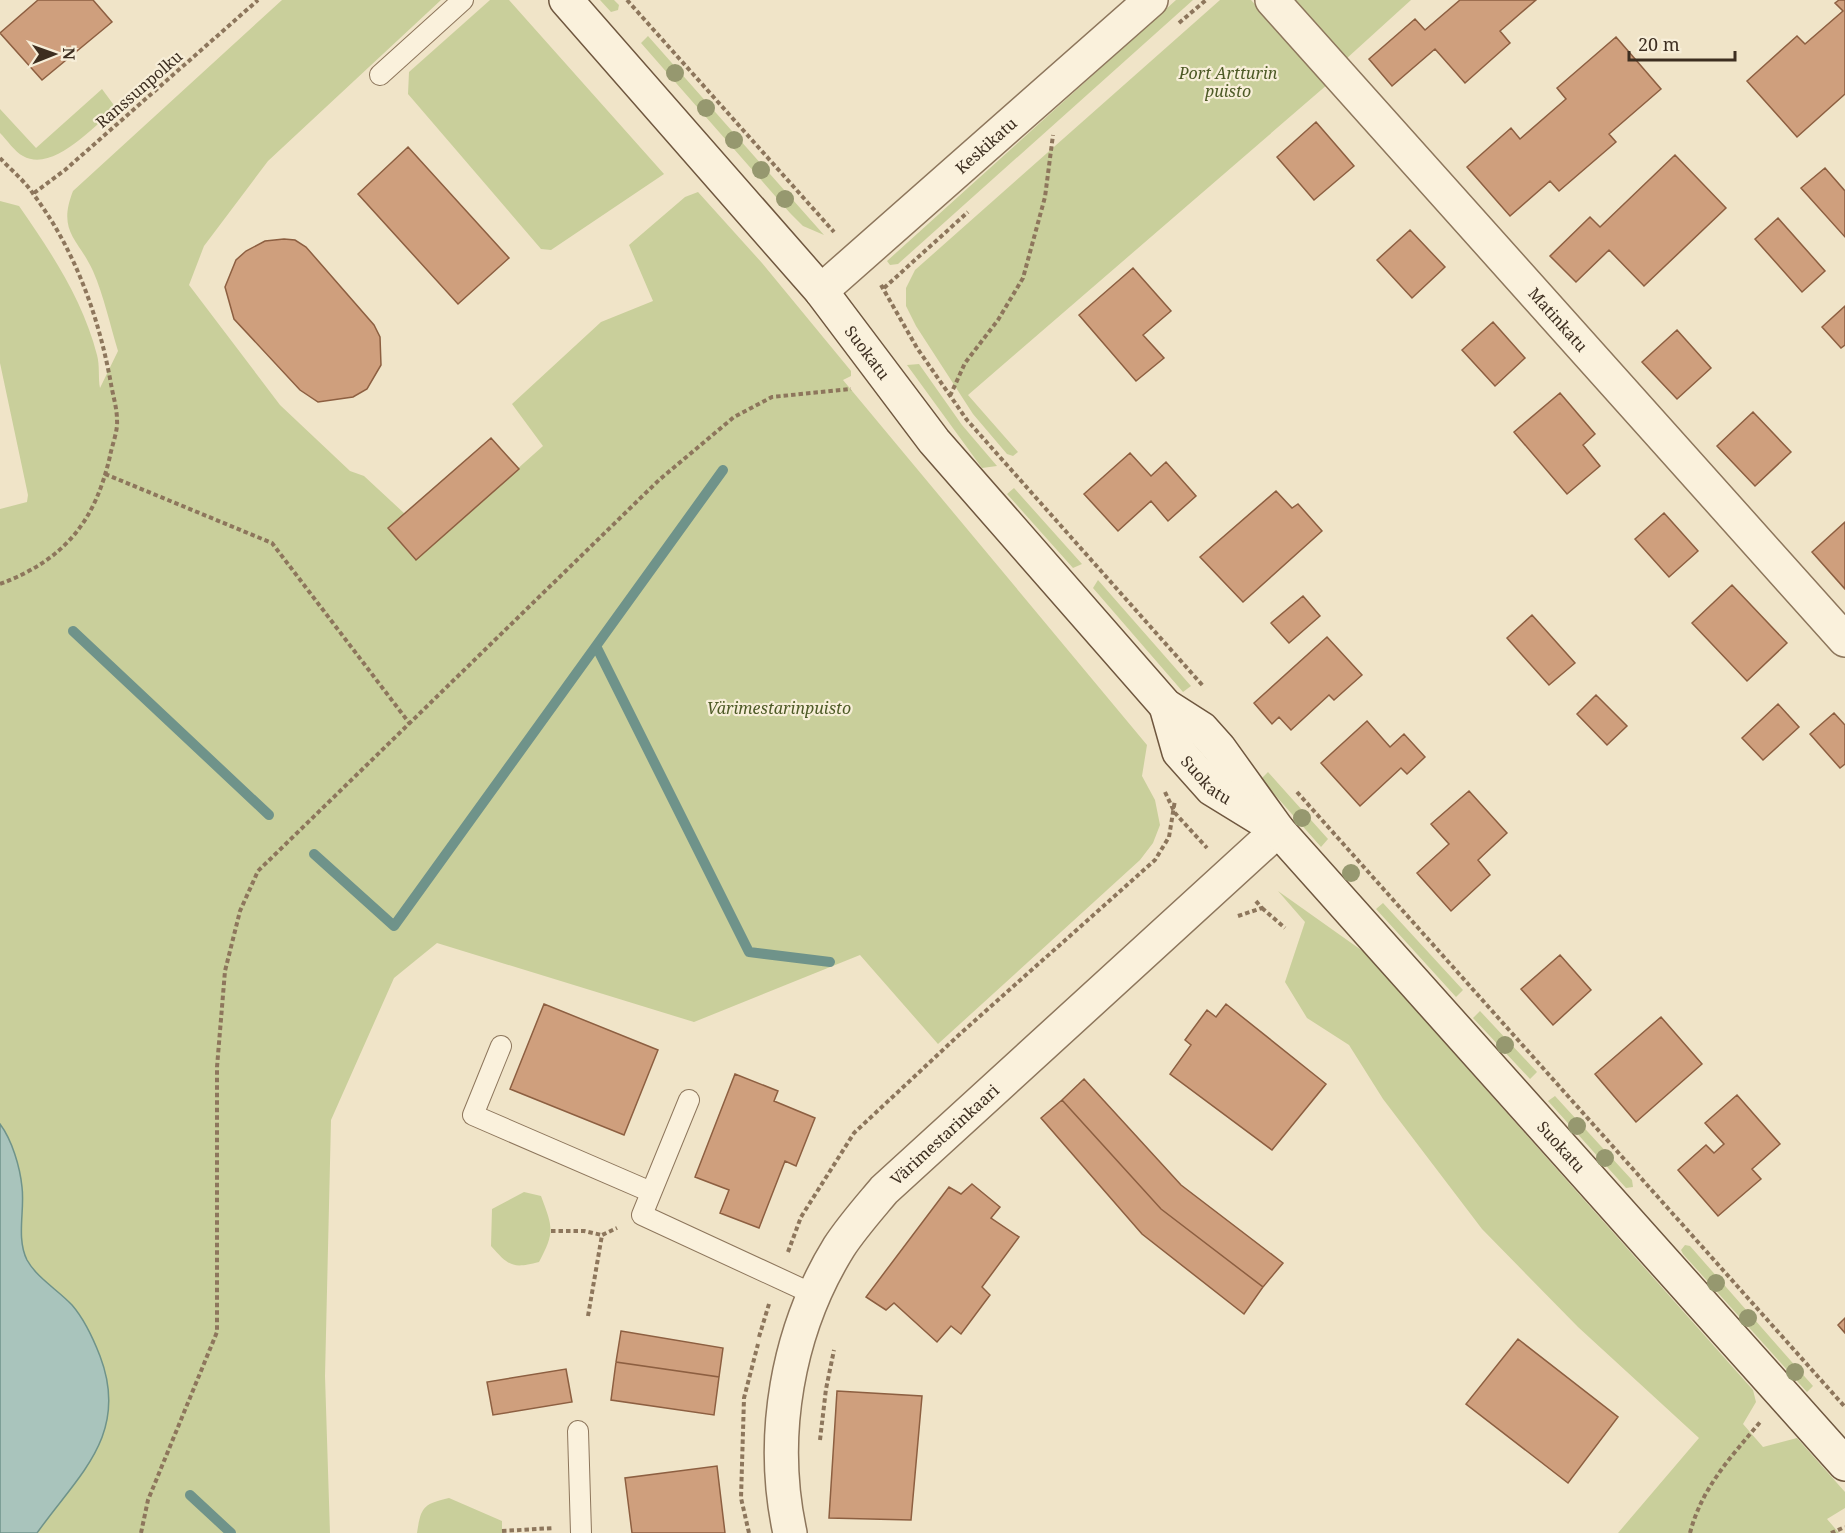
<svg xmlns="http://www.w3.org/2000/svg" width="1845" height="1533" viewBox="0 0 1845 1533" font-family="'Noto Serif',serif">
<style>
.green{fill:#c9cf9b}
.water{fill:#a9c4bc;stroke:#6f938a;stroke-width:1.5}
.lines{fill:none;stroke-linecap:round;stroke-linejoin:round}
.stream{stroke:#6f938a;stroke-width:10}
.building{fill:#cf9f7d;stroke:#8d5f41;stroke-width:1.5}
.lane-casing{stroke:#8d765c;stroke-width:22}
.street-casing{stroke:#8d765c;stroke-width:36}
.secondary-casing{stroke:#6f573f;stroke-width:36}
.path{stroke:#8d765c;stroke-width:4;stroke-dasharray:4.5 3;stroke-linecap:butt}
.lane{stroke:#faf1dc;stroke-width:20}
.street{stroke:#faf1dc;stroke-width:33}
.secondary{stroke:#faf1dc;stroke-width:33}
.tree{fill:#96986f}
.labels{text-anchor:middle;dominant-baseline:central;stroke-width:4.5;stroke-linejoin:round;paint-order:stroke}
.park-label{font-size:16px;font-style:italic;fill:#4d5a26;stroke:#f7eed8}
.street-label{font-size:16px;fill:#3d2e20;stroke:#f7eed8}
</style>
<rect width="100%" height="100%" fill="#f0e4c8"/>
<!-- green -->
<path class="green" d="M282,0H441L268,161L204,246L189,285L280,405L350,471L364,476L405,514L388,528L415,560L543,446L512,404L601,322L653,301L629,245L685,197L698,192L762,263L851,371V376L843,380L1147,745L1142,776L1155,800L1160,825L1153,843L1140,860L938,1044L860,955L694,1022L437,943L394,978L331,1120L325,1376L330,1533H0V509L27,502L28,495L0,363V201L19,206C51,252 83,300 97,355C100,366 98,378 100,388L118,351C110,325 104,296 93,271C78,238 57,232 73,191Z
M490,0H509L664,174L551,250L541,249L408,94L409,72Z
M600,0H614L619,5L618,10L611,12Z
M1176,0H1193L898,264L890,265L887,261Z
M1220,0H1251L1328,84L968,395L1018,452L1013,456L1007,454L973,414L916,326L906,306V288L915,270Z
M1294,0H1411L1346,59Z
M648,36L824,235L803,226L790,213L641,43Z
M102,89L116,108C94,126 53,173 23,156C15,152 7,140 0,133V109L36,148Z
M919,364L962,425L997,466L982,468L907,365Z
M1014,488L1082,564L1073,568L1007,494Z
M1098,580L1191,686L1183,692L1093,588Z
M1268,772L1328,839L1321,847L1261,779Z
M1278,891L1364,952L1753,1390L1756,1402L1743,1424L1763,1447L1797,1438L1845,1492V1508L1827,1519L1839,1533H1618L1699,1438L1578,1327L1482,1229L1383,1099L1349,1045L1307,1018L1285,982L1305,922Z
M1383,903L1463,990L1456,997L1376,909Z
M1480,1011L1537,1072L1530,1079L1473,1018Z
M1555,1096L1632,1180L1633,1187L1626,1188L1548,1101Z
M524,1192L541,1196C553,1228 555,1232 539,1262C512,1269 509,1266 491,1246L492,1209Z
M1685,1245L1690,1246L1813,1386L1807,1392L1683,1254L1681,1250Z
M449,1498L502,1521V1533H417C421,1507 423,1504 449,1498Z"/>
<!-- water -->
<path class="water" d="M0,1124C12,1140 20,1167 22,1187C25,1210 16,1238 27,1260C37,1278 58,1290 72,1305C85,1320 93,1338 100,1356C130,1435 78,1475 37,1533H0Z"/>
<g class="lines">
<!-- stream -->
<path class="stream" d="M73,631L269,815
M596,646L749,952L830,962
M314,854L394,926L723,470
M190,1495L231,1533"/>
</g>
<!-- building -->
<path class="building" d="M38,0H93L112,22L42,80L0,33Z
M1460,0H1536L1500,31L1510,43L1465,83L1435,49L1392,86L1369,59L1415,19L1425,30Z
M1839,0H1845V94L1797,137L1747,81L1797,36L1805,44L1843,11L1835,3Z
M1616,37L1661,89L1609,134L1616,142L1559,191L1550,181L1510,216L1467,167L1511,128L1520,139L1566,99L1557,88Z
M1316,122L1354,166L1314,200L1277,157Z
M408,147L509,258L458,304L358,194Z
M1675,155L1726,208L1644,286L1609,250L1576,282L1550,256L1590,217L1600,227Z
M1825,168L1845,191V237L1801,188Z
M1778,218L1825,271L1802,292L1755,239Z
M1410,230L1445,267L1412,298L1377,260Z
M284,239L295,240L306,247L374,325L380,337L381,365L367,389L353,397L318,402L300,390L234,319L225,287L236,260L246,251L265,241Z
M1133,268L1171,311L1143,335L1164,358L1136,381L1079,315Z
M1845,306V345L1841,348L1822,327Z
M1493,322L1525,358L1495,386L1462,350Z
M1677,330L1711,368L1677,399L1642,362Z
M1560,393L1595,434L1583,445L1600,466L1567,494L1514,432Z
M1753,412L1791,452L1755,486L1717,446Z
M491,438L519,469L416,560L388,528Z
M1130,453L1151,476L1166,462L1196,496L1168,521L1151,501L1118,531L1084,494Z
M1276,491L1292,508L1298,504L1322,531L1243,602L1200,557Z
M1664,513L1698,551L1669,577L1635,539Z
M1845,522V589L1812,552Z
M1732,585L1787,643L1747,681L1692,623Z
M1303,596L1320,616L1289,643L1271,623Z
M1532,615L1575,663L1549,685L1507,638Z
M1327,637L1362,675L1334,700L1329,695L1291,730L1279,717L1272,724L1254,703Z
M1596,695L1627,726L1607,745L1577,714Z
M1778,704L1799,727L1763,760L1742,738Z
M1834,713L1845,725V764L1840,768L1810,734Z
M1367,721L1390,747L1404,734L1425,757L1407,774L1401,768L1360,806L1321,763Z
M1469,791L1507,833L1478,860L1490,875L1451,911L1417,873L1449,844L1431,824Z
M1560,955L1591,990L1553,1025L1521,989Z
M544,1004L658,1050L624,1135L510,1089Z
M1226,1004L1326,1084L1272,1150L1170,1074L1191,1045L1185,1040L1207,1010L1216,1017Z
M1661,1017L1702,1064L1636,1122L1595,1074Z
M735,1074L778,1091L774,1101L815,1118L796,1166L785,1161L759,1228L720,1213L729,1190L695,1177Z
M1084,1079L1181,1185L1283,1263L1263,1287L1161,1209L1062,1100Z
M1737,1095L1780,1144L1752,1169L1761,1179L1718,1216L1678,1170L1706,1145L1714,1153L1724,1144L1705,1123Z
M1062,1100L1161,1209L1263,1287L1244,1314L1142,1234L1041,1118Z
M972,1184L1000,1207L991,1218L1019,1237L982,1287L990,1295L961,1334L951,1326L937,1342L894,1303L886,1310L866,1297L949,1187L961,1194Z
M1845,1318V1333L1838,1325Z
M621,1331L723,1348L719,1377L616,1362Z
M1518,1339L1618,1417L1568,1483L1466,1404Z
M616,1362L719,1377L714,1415L611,1400Z
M566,1369L572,1402L493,1415L487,1382Z
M837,1391L922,1396L911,1520L829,1518Z
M717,1466L725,1533H632L625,1478Z"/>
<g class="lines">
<defs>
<path id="lane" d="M380,75L463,0
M501,1046L473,1115L651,1192
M689,1100L642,1215L815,1295
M578,1431L581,1533"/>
<g id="street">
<path id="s1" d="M1272,0L1845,640"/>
<path id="s2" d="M821,291L1151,0"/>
<path id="s3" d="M790,1533C769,1437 787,1331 839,1247C852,1227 869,1208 884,1190L1278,830"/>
</g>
<g id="secondary">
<path id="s4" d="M566,0L821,291L934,441L1166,706L1202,729L1219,748L1278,830L1845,1464"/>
<path id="s5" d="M1166,706L1179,752L1212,789L1269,824"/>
</g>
</defs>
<!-- lane casing -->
<use href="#lane" class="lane-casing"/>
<!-- street casing -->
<use href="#street" class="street-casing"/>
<!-- secondary casing -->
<use href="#secondary" class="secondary-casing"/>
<!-- path -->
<path class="path" d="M627,0L834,232
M1179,23L1206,0
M0,158C11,170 25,181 34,195C75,250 99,317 111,384C113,396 117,408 117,420C118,431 112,445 110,456C95,522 64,560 0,584
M34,193L65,170L258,0
M881,285L917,348L967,420L1204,687
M884,288L968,212
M950,396L965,363L998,320L1023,278L1045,197L1053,135
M105,474L272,543L410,724
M1165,792L1175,813L1207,848
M1297,792L1845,1407
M1262,908L1285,928
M1238,916L1262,908L1255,900
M551,1231H584L602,1235
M788,1252L801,1217L854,1133L961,1033L1155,860L1169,837L1175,800
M588,1316L602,1235L617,1228
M759,1337L769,1304
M820,1440L826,1389L834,1350
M502,1531L554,1528
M141,1533L148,1500L217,1332V1067L225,971L240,911L258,871L659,480L734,417L772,397L851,389
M749,1533L741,1498L744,1398L758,1344
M1690,1533C1702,1487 1731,1457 1761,1421
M1831,1533L1845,1527"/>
<!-- lane -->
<use href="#lane" class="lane"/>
<!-- street -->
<use href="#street" class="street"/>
<!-- secondary -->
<use href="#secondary" class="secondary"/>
</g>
<!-- trees -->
<g class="tree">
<circle cx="675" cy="73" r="9"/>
<circle cx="706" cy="108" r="9"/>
<circle cx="734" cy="140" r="9"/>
<circle cx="761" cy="170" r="9"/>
<circle cx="785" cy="199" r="9"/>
<circle cx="1302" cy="818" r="9"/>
<circle cx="1351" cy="873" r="9"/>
<circle cx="1505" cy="1045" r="9"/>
<circle cx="1577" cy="1126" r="9"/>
<circle cx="1605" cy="1158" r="9"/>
<circle cx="1716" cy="1283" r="9"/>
<circle cx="1748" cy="1318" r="9"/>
<circle cx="1795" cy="1372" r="9"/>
</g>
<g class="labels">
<!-- park labels -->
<g class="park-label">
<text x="1228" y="73">Port Artturin<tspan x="1228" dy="18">puisto</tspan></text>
<text x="779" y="708">Värimestarinpuisto</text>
</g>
<!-- street labels -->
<g class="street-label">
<text transform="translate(139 89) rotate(-41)">Ranssunpolku</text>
<text stroke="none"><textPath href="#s2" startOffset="220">Keskikatu</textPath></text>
<text stroke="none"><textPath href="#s1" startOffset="429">Matinkatu</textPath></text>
<text stroke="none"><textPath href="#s4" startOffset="464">Suokatu</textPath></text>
<text stroke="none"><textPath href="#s5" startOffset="87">Suokatu</textPath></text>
<text stroke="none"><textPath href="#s3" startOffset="452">Värimestarinkaari</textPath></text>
<text stroke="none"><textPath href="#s4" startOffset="1521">Suokatu</textPath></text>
</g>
</g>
<!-- north arrow -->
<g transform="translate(54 54) rotate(89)" stroke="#f7eed8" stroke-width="4.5" paint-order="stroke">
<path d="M0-4.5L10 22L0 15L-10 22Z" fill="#3d2e20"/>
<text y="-9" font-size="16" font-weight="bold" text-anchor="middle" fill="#3d2e20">N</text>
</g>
<!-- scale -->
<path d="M1629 51v9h106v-9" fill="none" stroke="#3d2e20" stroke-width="3"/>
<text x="1638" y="51" font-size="18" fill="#3d2e20" stroke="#f7eed8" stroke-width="4.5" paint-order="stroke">20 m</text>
</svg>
